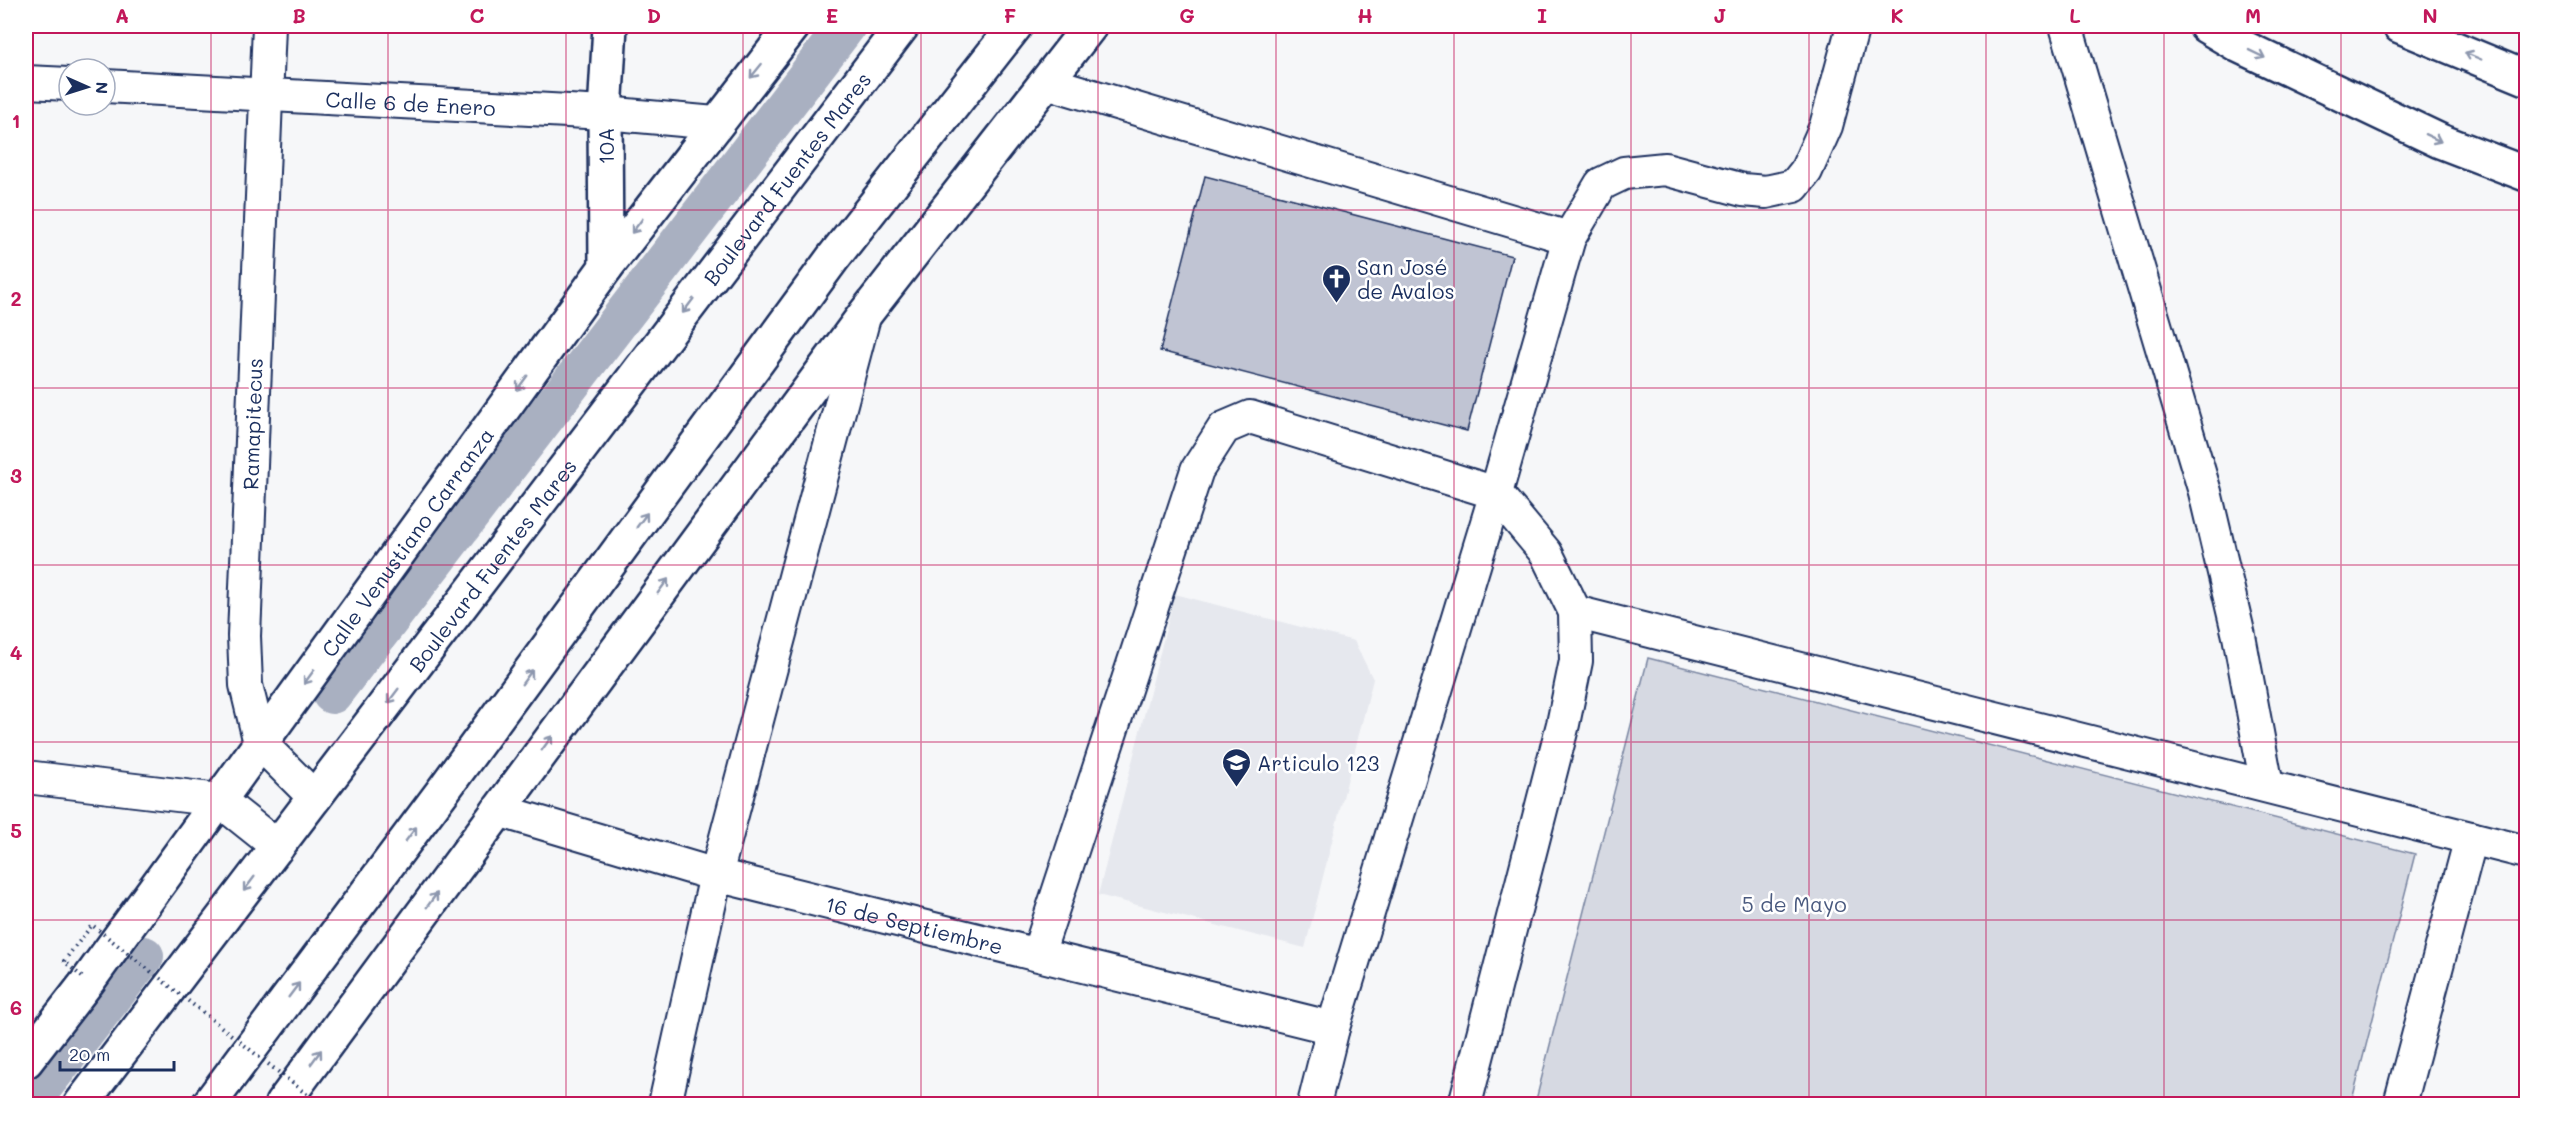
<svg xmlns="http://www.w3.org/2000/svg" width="2552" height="1130" viewBox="0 0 2552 1130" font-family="Mali,sans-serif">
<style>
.built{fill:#e6e8ee}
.green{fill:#d6d9e2;stroke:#7884a0;stroke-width:1.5}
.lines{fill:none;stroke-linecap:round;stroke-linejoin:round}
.canal{stroke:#a9b0c1;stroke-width:40}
.building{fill:#c0c4d3;stroke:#1b2f5e;stroke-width:1.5}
.street-casing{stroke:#1b2f5e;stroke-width:36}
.secondary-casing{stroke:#1b2f5e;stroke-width:38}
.primary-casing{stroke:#1b2f5e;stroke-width:38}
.street{stroke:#fff;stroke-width:32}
.secondary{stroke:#fff;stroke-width:33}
.primary{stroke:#fff;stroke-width:33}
.path-bridge{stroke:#1b2f5e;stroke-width:4;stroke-dasharray:1.5 4.5;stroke-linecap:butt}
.oneway{stroke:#8d97ae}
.grid{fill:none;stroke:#c2185b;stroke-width:1.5;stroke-opacity:0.55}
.labels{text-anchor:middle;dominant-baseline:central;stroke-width:5;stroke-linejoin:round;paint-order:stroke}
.street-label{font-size:21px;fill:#1b2f5e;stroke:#fff}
.poi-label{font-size:21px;fill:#1b2f5e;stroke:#fff;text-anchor:start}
.park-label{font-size:21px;fill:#4a5a7f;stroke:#fff}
.neatline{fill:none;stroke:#c2185b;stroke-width:2}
.grid-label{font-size:20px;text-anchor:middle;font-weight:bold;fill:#c2185b}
</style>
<rect width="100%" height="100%" fill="#f6f7f9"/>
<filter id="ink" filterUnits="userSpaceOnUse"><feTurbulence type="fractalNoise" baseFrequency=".0167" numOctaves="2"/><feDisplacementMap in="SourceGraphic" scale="12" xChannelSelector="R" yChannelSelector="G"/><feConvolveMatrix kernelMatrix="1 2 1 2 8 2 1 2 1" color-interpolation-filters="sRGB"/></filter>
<g filter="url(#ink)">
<!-- built -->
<path class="built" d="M1175,594L1354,641L1373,679L1305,948L1098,895Z"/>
<!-- green -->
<path class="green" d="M1648,658L2415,854L2351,1104H1535Z"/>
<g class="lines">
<!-- canal -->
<path class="canal" d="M332,694L846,26
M29,1104L144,956"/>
</g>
<!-- building -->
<path class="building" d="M1205,176L1512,256L1467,431L1160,351Z"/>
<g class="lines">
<defs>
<g id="street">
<path d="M269,26L244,636L246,685L260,743L315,798"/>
<path d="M2066,26L2205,492L2239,636L2267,786"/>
<path d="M26,82L69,84"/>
<path d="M1046,82L1569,238"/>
<path id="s1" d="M105,86L605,113L715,123"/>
<path d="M1575,612L2526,852"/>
<path d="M26,777L219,800L278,847"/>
<path id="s2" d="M498,810L716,875L1333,1028"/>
<path d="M1038,954L1197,470L1224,428L1250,417L1496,493L1333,1028L1314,1104"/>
<path d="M665,1104L716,875L864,317"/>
<path d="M1465,1104L1563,724L1576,661L1575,612L1546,553L1496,493L1569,238L1601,184L1624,173L1665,169L1743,190L1766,192L1794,186L1806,171L1826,126L1853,26"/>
<path d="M2400,1104L2471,838"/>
</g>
<g id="secondary">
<path d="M2206,26L2238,45L2440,141L2526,174"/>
<path d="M2400,26L2526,78"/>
<path d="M606,267L605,113L610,26"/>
<path id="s3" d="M26,1061L88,981L606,267L793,26"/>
<path d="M282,1104L865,314L1090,26"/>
</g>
<g id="primary">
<path id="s4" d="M81,1104L902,26"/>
<path d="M209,1104L442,792L833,258L1015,26"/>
</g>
</defs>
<!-- street casing -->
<use href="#street" class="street-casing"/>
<!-- secondary casing -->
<use href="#secondary" class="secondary-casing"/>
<!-- primary casing -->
<use href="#primary" class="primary-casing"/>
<!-- street -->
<use href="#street" class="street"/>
<!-- secondary -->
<use href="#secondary" class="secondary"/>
<!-- primary -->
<use href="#primary" class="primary"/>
<!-- path-bridge -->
<path class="path-bridge" d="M82,977L64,961L92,925L319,1104"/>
</g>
<!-- one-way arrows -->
<defs><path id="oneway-shaft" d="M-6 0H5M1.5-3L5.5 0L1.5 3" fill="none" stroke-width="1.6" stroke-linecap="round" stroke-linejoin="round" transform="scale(1.5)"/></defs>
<g class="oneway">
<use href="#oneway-shaft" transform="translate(2257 54) rotate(26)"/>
<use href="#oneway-shaft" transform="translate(2473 56) rotate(-157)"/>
<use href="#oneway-shaft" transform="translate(756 71) rotate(129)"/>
<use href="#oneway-shaft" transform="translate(2433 138) rotate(25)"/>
<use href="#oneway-shaft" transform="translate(637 226) rotate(127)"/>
<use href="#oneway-shaft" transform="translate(688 306) rotate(127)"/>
<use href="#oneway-shaft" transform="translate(522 383) rotate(126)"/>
<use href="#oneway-shaft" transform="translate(642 520) rotate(-54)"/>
<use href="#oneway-shaft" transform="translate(663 586) rotate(-54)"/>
<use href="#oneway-shaft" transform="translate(309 677) rotate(126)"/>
<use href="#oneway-shaft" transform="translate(527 677) rotate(-54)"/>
<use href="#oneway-shaft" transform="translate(393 696) rotate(127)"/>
<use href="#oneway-shaft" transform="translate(547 743) rotate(-54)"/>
<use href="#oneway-shaft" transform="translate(411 834) rotate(-53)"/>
<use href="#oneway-shaft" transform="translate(249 884) rotate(127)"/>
<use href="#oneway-shaft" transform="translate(432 900) rotate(-54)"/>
<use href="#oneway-shaft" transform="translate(294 990) rotate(-53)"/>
<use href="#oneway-shaft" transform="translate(316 1057) rotate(-54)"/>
</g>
</g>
<!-- grid -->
<path class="grid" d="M211,26V1104M388,26V1104M566,26V1104M743,26V1104M921,26V1104M1098,26V1104M1276,26V1104M1454,26V1104M1631,26V1104M1809,26V1104M1986,26V1104M2164,26V1104M2341,26V1104M26,210H2526M26,388H2526M26,565H2526M26,742H2526M26,920H2526"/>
<!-- icons -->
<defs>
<symbol id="church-pin" viewBox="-11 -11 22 30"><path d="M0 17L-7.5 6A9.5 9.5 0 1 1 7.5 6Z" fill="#1b2f5e" stroke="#fff"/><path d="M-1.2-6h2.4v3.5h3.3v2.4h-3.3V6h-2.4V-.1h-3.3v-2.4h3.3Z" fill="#fff"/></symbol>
<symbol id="school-pin" viewBox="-11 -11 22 30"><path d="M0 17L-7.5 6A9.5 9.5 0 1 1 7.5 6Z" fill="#1b2f5e" stroke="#fff"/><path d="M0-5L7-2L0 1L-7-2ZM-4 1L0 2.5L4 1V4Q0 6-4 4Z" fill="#fff"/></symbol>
</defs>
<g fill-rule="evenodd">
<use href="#church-pin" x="1320" y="262" width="33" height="45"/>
<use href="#school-pin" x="1220" y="746" width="33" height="45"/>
</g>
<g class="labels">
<!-- street labels -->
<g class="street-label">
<text stroke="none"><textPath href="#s1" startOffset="306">Calle 6 de Enero</textPath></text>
<text transform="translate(605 146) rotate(-90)">10A</text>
<text stroke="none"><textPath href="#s4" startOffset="1164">Boulevard Fuentes Mares</textPath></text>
<text transform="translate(252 424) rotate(-88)">Ramapitecus</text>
<text stroke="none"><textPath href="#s3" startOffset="644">Calle Venustiano Carranza</textPath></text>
<text stroke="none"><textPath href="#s4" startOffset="678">Boulevard Fuentes Mares</textPath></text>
<text stroke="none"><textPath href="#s2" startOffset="432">16 de Septiembre</textPath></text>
</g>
<!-- poi labels -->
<g class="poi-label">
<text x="1357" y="266">San José<tspan x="1357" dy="24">de Avalos</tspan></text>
<text x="1257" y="762">Articulo 123</text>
</g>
<!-- park labels -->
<g class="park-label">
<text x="1794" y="903">5 de Mayo</text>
</g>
</g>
<!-- margin -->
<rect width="2552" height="1130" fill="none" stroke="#fff" stroke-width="66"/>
<!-- north arrow -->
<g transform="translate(87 87) rotate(93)"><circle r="28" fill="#ffffff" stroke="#a4acbf" stroke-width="1.5"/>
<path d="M0-4.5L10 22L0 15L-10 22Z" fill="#1b2f5e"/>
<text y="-9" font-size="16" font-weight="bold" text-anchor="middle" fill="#1b2f5e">N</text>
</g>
<!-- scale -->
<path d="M60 1061v9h114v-9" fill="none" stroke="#1b2f5e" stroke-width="3"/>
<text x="69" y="1061" font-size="18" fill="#1b2f5e" stroke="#ffffff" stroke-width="4.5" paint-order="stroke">20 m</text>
<rect x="33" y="33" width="2486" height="1064" class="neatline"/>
<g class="grid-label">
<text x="122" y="23">A</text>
<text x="299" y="23">B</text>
<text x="477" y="23">C</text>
<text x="654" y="23">D</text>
<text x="832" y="23">E</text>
<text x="1010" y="23">F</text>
<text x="1187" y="23">G</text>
<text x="1365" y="23">H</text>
<text x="1542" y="23">I</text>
<text x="1720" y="23">J</text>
<text x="1897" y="23">K</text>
<text x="2075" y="23">L</text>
<text x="2253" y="23">M</text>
<text x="2430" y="23">N</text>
<text x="16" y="128">1</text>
<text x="16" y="306">2</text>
<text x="16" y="483">3</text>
<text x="16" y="660">4</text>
<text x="16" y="838">5</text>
<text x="16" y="1015">6</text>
</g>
</svg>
